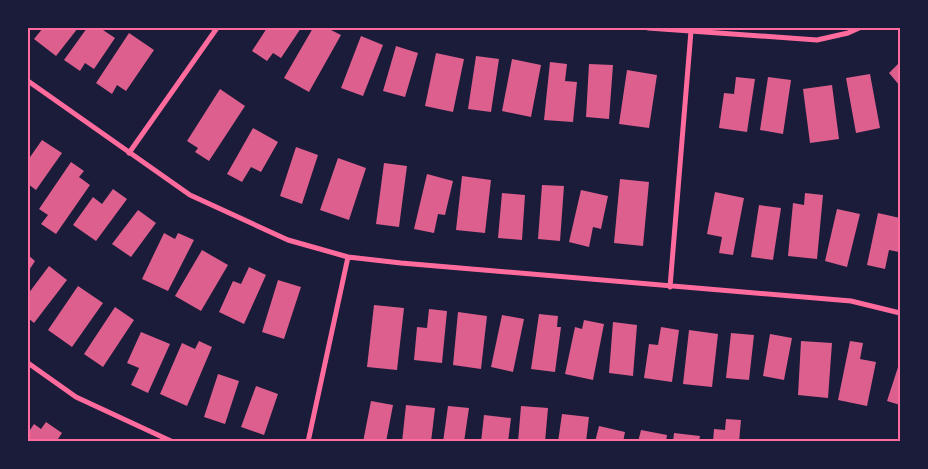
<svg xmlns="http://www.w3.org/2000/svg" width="928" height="469" viewBox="0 0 928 469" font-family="Figtree,sans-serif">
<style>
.building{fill:#dd5f8e}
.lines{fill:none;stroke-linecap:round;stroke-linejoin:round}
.minor{stroke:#ff6b9d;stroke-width:5}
.neatline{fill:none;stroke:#ff6b9d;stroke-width:2}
</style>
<rect width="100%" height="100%" fill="#1b1b3a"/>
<!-- building -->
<path class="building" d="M43,28H78L56,56L34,39Z
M87,28H100L115,38L94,69L85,63L80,71L64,60Z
M267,28H301L281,58L273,53L267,61L252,51Z
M313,28H327L341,35L309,92L284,78Z
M129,33L154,50L126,91L117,85L112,94L96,83Z
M361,36L383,45L363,96L341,88Z
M396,46L418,53L405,97L383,91Z
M436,53L464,59L453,112L425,106Z
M476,56L499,59L491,112L468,109Z
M512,59L541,65L531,117L502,111Z
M550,62L567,64L565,81L577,82L573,122L544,120Z
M900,62V86L889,73Z
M589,64L613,65L609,119L586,117Z
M627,70L657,75L649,128L619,124Z
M870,74L880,128L856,133L846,78Z
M736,77L755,79L747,132L719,128L724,93L734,94Z
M768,77L791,80L783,134L760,130Z
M832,85L839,139L810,143L803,89Z
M220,89L245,106L209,161L195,152L198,148L187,141Z
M253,128L278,142L261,172L251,167L242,182L227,174Z
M42,140L62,153L36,190L28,184V160Z
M296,147L318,155L302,204L280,196Z
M338,158L366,168L349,220L320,210Z
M71,162L84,171L79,177L90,185L56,234L41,224L48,215L39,209Z
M384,163L407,166L399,227L376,224Z
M427,174L453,181L445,215L438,214L434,233L414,229Z
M462,176L491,180L485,233L456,230Z
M620,179L649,182L643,246L614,243Z
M542,185L564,186L560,241L538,239Z
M113,189L127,199L96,241L73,225L93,197L102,204Z
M581,190L608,196L601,229L593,227L589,247L569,242Z
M715,192L744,198L733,255L719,253L722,237L707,234Z
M502,193L525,195L522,240L498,238Z
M805,193L823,195L817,259L788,256L793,203L804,205Z
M759,205L781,208L773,260L751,257Z
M837,209L860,214L847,267L825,261Z
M138,210L156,223L131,257L112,244Z
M878,213L900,218V243L899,252L889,250L885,269L867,265Z
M164,233L175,239L178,233L194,240L168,291L142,279Z
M202,250L228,265L201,311L175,296Z
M28,255L35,261L28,272Z
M49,266L67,280L34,323L28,318V294Z
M249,267L266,275L244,324L219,312L233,281L241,284Z
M278,280L301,287L284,339L262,332Z
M78,286L103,303L72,347L48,330Z
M374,305L404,308L397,370L367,367Z
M115,307L134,320L103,367L84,354Z
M429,309L447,311L442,363L414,360L417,327L427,328Z
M458,312L487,316L481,369L453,365Z
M539,314L558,316L557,327H561L555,372L531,369Z
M502,315L524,319L513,372L491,367Z
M584,320L604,324L593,380L565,374L575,327L582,329Z
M613,322L637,325L633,376L609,373Z
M661,327L679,330L672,382L644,378L649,344L658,345Z
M689,330L718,334L712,387L683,384Z
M141,332L170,344L148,393L131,385L139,368L127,363Z
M731,333L754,335L749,380L726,378Z
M770,334L792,338L784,380L763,376Z
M199,341L212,347L187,406L160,394L182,343L195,349Z
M801,341L832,343L828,398L798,395Z
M850,341L863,343L860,359L876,362L867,406L838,400Z
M900,361V405L887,401Z
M218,374L239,381L225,424L204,417Z
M256,386L278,394L264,435L241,427Z
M371,401L393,405L386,442H363Z
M406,405L435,408L431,442H402Z
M448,406L469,408L464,442H443Z
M521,406L548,408L545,442H518Z
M562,414L589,417L586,442H558Z
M484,415L511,418L508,442H481Z
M726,419L741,420L739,442H713L714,429L725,430Z
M46,422L62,433L56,442H28V433L34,424L41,429Z
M599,426L625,432L623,442H595Z
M641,430L667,435L666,442H638Z
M674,433L700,436L699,442H673Z"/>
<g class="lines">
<!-- minor -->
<path class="minor" d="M648,28L817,40L848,33L859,28
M28,81L190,195L288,240L348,257L401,263L851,301L900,313
M129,153L217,28
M670,287L691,31
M28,363L76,397L173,442
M308,442L348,257"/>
</g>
<!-- border -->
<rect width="928" height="469" fill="none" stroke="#1b1b3a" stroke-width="58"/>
<rect x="29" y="29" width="870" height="411" class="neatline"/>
</svg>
